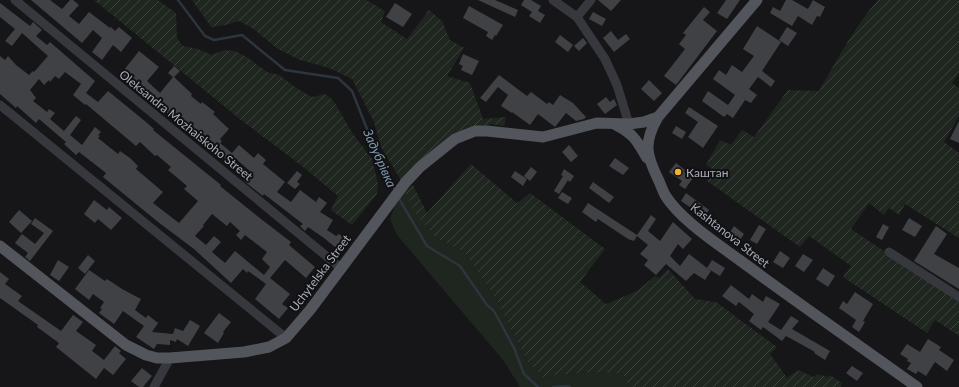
<svg xmlns="http://www.w3.org/2000/svg" width="959" height="387" viewBox="0 0 959 387" font-family="Lato,sans-serif">
<style>
.green{fill:#1e261f}
.garden{fill:url(#garden-furrows)}
.lines{fill:none;stroke-linecap:round;stroke-linejoin:round}
.stream{stroke:#2c353c;stroke-width:2.5}
.building{fill:#404145;fill-rule:evenodd}
.minor{stroke:#37383d;stroke-width:9}
.major{stroke:#53555c;stroke-width:11}
.poi-dot{fill:#f2b134;stroke:#111113;stroke-width:1.5}
.labels{text-anchor:middle;dominant-baseline:central;stroke-width:4;stroke-linejoin:round;paint-order:stroke}
.street-label{font-size:12px;fill:#a8adb8;stroke:#111113}
.poi-label{font-size:12px;fill:#a8adb8;stroke:#111113;text-anchor:start}
.water-label{font-size:13px;font-style:italic;fill:#7f9bb3;stroke:#111113}
</style>
<defs>
<pattern id="garden-furrows" width="10" height="10" patternUnits="userSpaceOnUse"><rect width="10" height="10" fill="#1e261f"/><path d="M-1 1l2-2M0 10L10 0M9 11l2-2" fill="none" stroke="#3c433d"/></pattern>
</defs>
<rect width="100%" height="100%" fill="#161618"/>
<!-- green -->
<path class="green" d="M404,190L436,238L464,252L498,302L528,363L543,377C570,373 596,371 623,374L629,387H520L503,360L397,235L390,219L395,205Z"/>
<!-- garden -->
<path class="garden" d="M94,0H158L176,13L177,38L183,46L198,49L212,55L224,50L235,51L247,57L267,72L279,75L298,89L312,97L325,94L333,100L353,134L372,159L378,184L377,194L352,225L331,210L338,196L302,166L241,120Z
M192,0H366L385,11L381,22L407,39L429,10L442,21L450,40L464,48L447,76L470,83L483,119L506,117L504,126L491,124L475,127L402,182L381,147L374,122L352,79L329,68L300,60L278,49L252,28L239,21L226,25L211,27Z
M878,0H959V73L952,83L959,88V116L944,142L959,153V238L905,204L899,215L889,208L884,215L869,203L851,229L959,301V336L935,320L927,333L843,277L851,266L809,236L800,247L707,181L714,170L706,165L720,140L731,145L742,130L754,137L788,90L819,91C837,60 854,27 878,0Z
M471,164L517,203L530,193L605,249L580,282L606,304L637,291L655,276L659,278L668,269L695,299L716,302L777,347L770,354L787,378L798,370L814,377L817,374L828,377L830,375L842,383L841,387H629L623,374C596,371 570,373 543,377L528,363L498,302L464,252L436,238L415,213L404,190L413,185L427,213Z"/>
<g class="lines">
<!-- stream -->
<path class="stream" d="M178,0L205,36L214,40L242,35L285,70L338,78L352,91L375,149L395,190
M398,197L427,246L460,266L487,305L494,311L514,348L524,374L538,387
M553,387L568,386L570,387"/>
</g>
<!-- building -->
<path class="building" d="M31,0H50L62,9L70,0H73L79,5L69,16L79,24L89,12L110,28L111,27L115,31L119,27L132,38L121,52L113,45L102,60L92,52L102,38L93,30L82,43Z
M478,0H495L518,10L515,17Z
M524,0H531L541,6L538,11L545,15L540,23L529,16L532,12L521,5Z
M598,0H621L611,11Z
M726,0H740L727,19L717,13Z
M786,0H792L808,9L813,0L825,7L820,17L817,16L812,25L798,16L792,26L770,13L773,7L780,11Z
M0,3L30,26L33,22L42,30L36,36L47,45L50,42L95,81L86,93L98,102L108,91L146,122L154,129L153,130L221,185L220,186L261,219L291,242L289,245L315,267L306,278L285,260L270,278L290,294L282,304L288,308L279,319L255,299L266,284L248,271L247,273L243,269L231,283L194,249L158,222L103,177L106,173L79,152L76,155L64,144L66,142L39,119L36,123L17,106L16,108L0,94V56L5,60L8,56L16,65L29,75L33,71L34,72L48,56L22,33L12,46L5,41L15,29L0,17ZM65,72L81,84L73,95L85,105L86,104L136,146L140,142L155,156L157,155L171,167L168,170L187,186L184,189L198,201L179,223L153,203L163,192L136,169L138,166L130,158L120,151L118,154L98,138L100,136L98,135L101,132L95,127L82,145L70,135L81,120L76,116L64,131L50,119L55,113L49,109L47,112L33,101L36,98L30,90L39,79L44,85L49,80L50,82L55,76L59,79ZM212,214L227,226L230,222L240,231L236,235L241,240L245,235L267,252L262,259L270,267L264,275L235,251L225,263L212,252L221,242L214,236L206,245L195,236L204,226L203,225Z
M395,3L412,14L403,27L386,17Z
M469,6L503,25L496,36L495,35L492,40L486,36L488,32L463,18Z
M704,7L710,12L703,20L717,31L676,85L664,76L685,49L679,44L686,35L683,33Z
M593,12L606,19L602,26L589,19Z
M757,26L781,42L762,71L775,81L771,87L758,77L749,89L757,95L751,103L745,100L733,118L727,114L724,117L702,101L708,91L728,105L735,95L713,79L719,70L726,75L732,65L742,72L754,56L743,49Z
M787,27L797,33L788,46L779,40Z
M611,31L618,40L626,34L630,39L614,52L603,38Z
M560,35L573,45L568,52L555,42Z
M583,38L587,43L579,51L574,46Z
M139,51L159,67L147,81L160,93L173,77L168,73L174,66L180,71L174,77L192,94L191,96L201,104L202,102L215,112L213,114L229,129L220,139L222,141L220,143L232,153L239,145L254,158L258,153L266,160L263,164L285,182L277,192L291,202L300,190L316,202L319,197L327,203L320,212L333,220L327,230L336,236L339,234L349,242L341,252L324,238L308,227L305,231L300,226L303,224L264,194L263,196L244,181L251,172L235,158L231,164L214,150L213,151L175,118L174,119L120,75Z
M463,54L479,61L472,75L461,70L463,66L459,64Z
M499,75L527,96L531,92L547,104L549,102L553,105L560,95L573,103L586,117L584,119L576,121L566,113L555,127L538,114L530,125L512,112V113L501,106L508,95L498,87L486,102L480,98Z
M649,80L662,93L654,101L641,89Z
M606,97L610,102L614,99L617,105L605,114L597,104Z
M689,107L718,126L703,148L688,137L698,122L685,113Z
M959,121V143L950,139Z
M676,126L686,132L682,139L672,133Z
M569,145L578,156L571,162L562,152Z
M615,158L629,168L623,175L609,166Z
M676,163L685,170L684,172L693,178L685,189L679,185L682,181L669,172Z
M531,167L537,172L530,181L524,176Z
M564,169L574,176L570,182L568,180L559,194L554,191L563,176L561,175Z
M297,171L302,175L297,182L300,184L295,189L287,183Z
M515,171L527,179L523,186L511,177Z
M593,182L614,197L609,203L589,188Z
M562,192L572,198L568,204L558,198Z
M686,193L709,210L704,217L681,201Z
M94,200L107,210L109,207L122,218L111,230L98,219L95,223L84,214Z
M588,203L637,235L651,215L656,219L648,231L660,241L673,222L692,239L683,249L678,244L670,256L680,266L689,254L711,271L705,280L694,273L686,281L666,264L656,275L644,265L648,260L640,254L648,245L637,236L634,241L628,239L598,219L596,222L582,212Z
M19,210L32,221L21,233L9,222Z
M35,218L53,231L30,261L25,257L28,253L15,243L22,234L35,244L44,233L31,224Z
M909,218L922,226L915,237L902,230Z
M883,224L889,227L882,240L876,237Z
M759,225L766,229L757,244L750,240Z
M734,226L744,234L740,240L730,232Z
M936,226L947,234L934,254L959,268V289L914,261Z
M780,251L790,258L783,268L773,262Z
M803,254L813,260L804,272L795,266Z
M88,255L95,261L85,274L78,268Z
M58,260L69,267L59,281L50,275Z
M712,260L725,268L720,276L707,268Z
M823,268L835,276L828,287L816,279Z
M89,270L105,281L107,279L122,289L141,299L135,310L146,318L148,315L158,323L152,332L173,334L175,328L183,331L190,320L200,326L188,346L177,339L176,342L170,340V345L157,344L154,349L136,337L144,326L123,311L114,324L99,313L102,309L100,308L104,302L93,294L89,300L75,289Z
M0,272L9,279L5,284L22,296L18,301L61,331L73,315L83,322L76,331L96,345L92,351L104,360L115,346L121,351L119,353L126,359L113,375L104,368L96,379L56,347L59,343L37,327L38,325L0,298Z
M731,285L749,299L752,294L763,302L766,296L780,304L768,322L781,330L791,316L799,321L792,329L830,351L825,360L814,353L815,352L786,336L782,341L763,327L761,330L749,321L754,314L739,302L736,306L722,296Z
M855,292L873,304L863,321L865,322L859,332L852,327L856,320L839,308L843,301L847,304Z
M219,313L231,322L223,332L224,333L218,343L204,333Z
M928,339L941,347L939,350L954,360L947,371L935,362L926,376L918,371L916,374L907,369L911,363L907,361L908,359L900,354L907,344L920,352Z
M852,366L863,373L857,381L846,373Z
M142,368L152,376L143,387H139L131,381Z"/>
<g class="lines">
<!-- minor -->
<path class="minor" d="M15,0L342,269
M553,0L577,17L605,59L617,85L629,124
M577,17L591,0
M0,105L286,338
M889,252L959,297
M154,387L170,358"/>
<!-- major -->
<path class="major" d="M757,0L658,117C643,143 646,155 659,181C661,186 663,191 665,195C681,221 721,246 745,264C802,306 860,346 917,387
M616,125C634,134 637,141 647,158
M0,246L126,345L146,355L157,358H170L244,352L269,347L286,338L310,310L405,183L420,167L455,139L475,131H487L543,137L597,123L629,124L644,122L658,117"/>
</g>
<!-- markers -->
<circle class="poi-dot" cx="678" cy="172" r="4"/>
<g class="labels">
<!-- street labels -->
<g class="street-label">
<text transform="translate(186 125) rotate(39)">Oleksandra Mozhaiskoho Street</text>
<text transform="translate(730 235) rotate(38)">Kashtanova Street</text>
<text transform="translate(320 273) rotate(-53)">Uchytelska Street</text>
</g>
<!-- poi labels -->
<g class="poi-label">
<text x="686" y="172">Каштан</text>
</g>
<!-- water labels -->
<g class="water-label">
<text transform="translate(380 158) rotate(66)">Задубрівка</text>
</g>
</g>
</svg>
